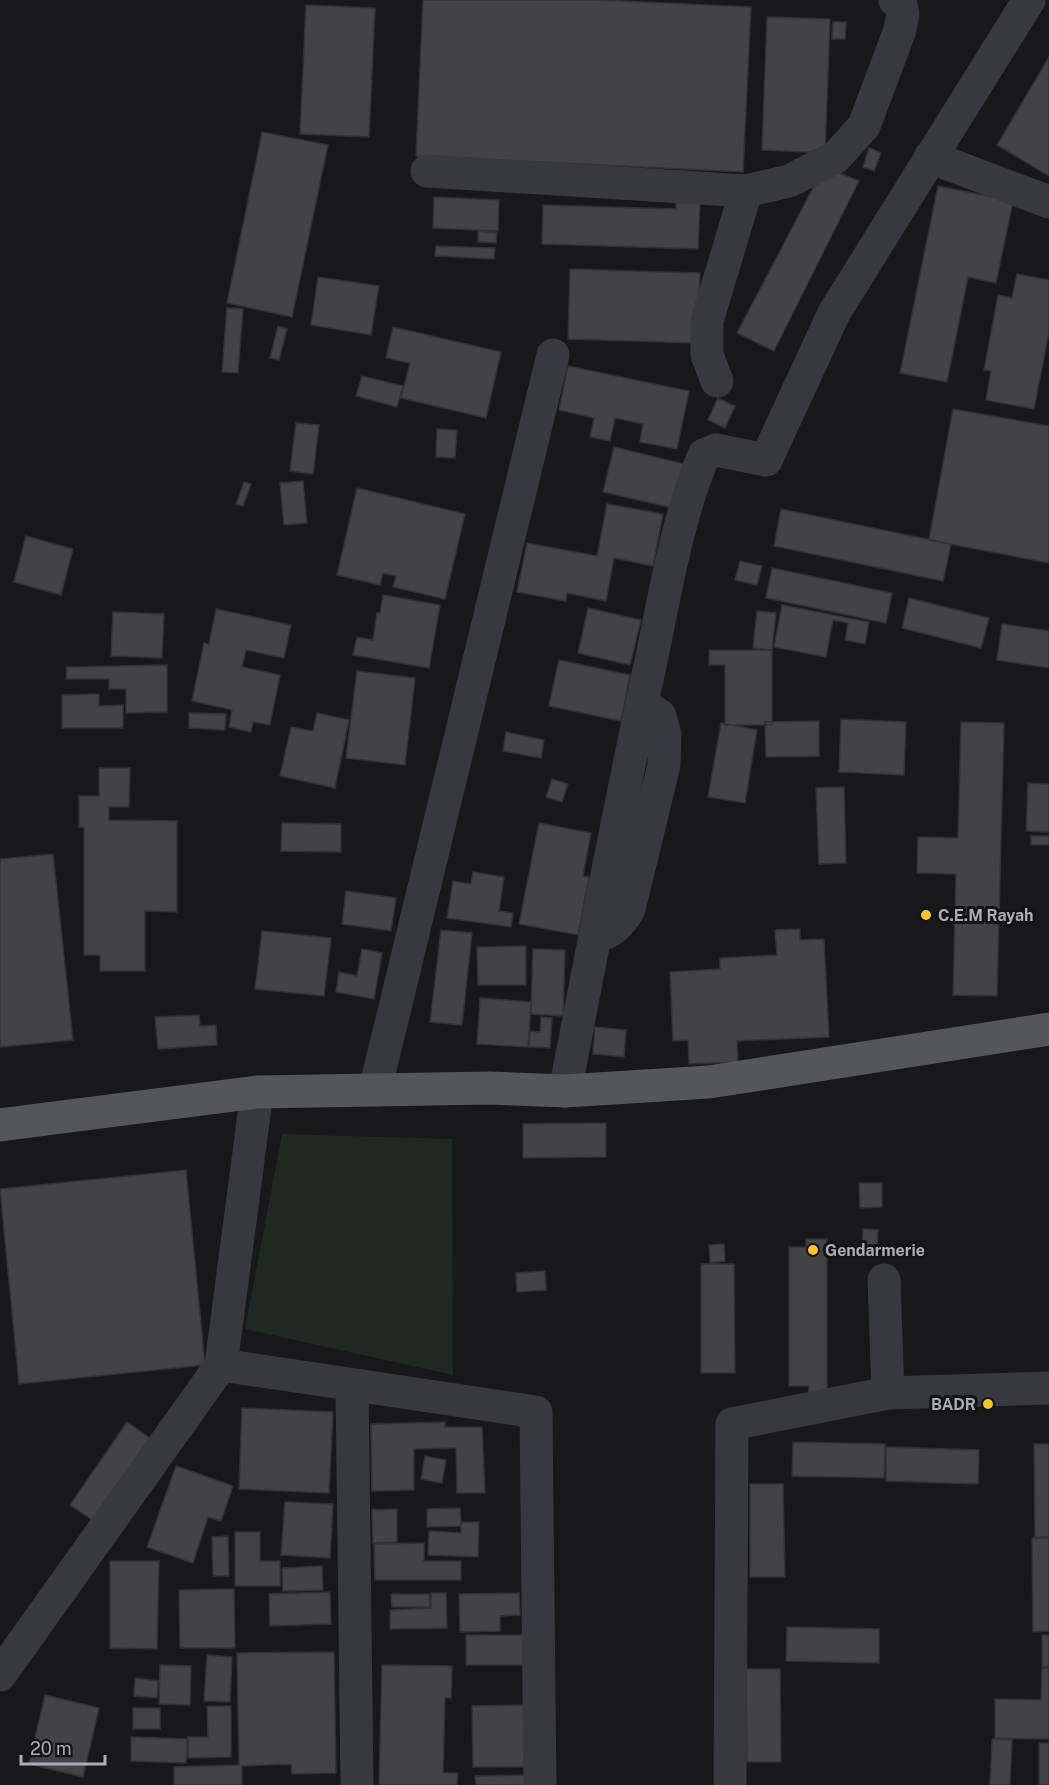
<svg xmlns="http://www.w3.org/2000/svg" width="1049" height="1785" viewBox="0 0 1049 1785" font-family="'Public Sans',sans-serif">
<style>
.green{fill:#1f2821}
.building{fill:#424247;stroke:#323136;stroke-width:1.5}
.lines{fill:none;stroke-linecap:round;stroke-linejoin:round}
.minor{stroke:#38393f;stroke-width:33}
.major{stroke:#54565e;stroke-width:33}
.poi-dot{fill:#fcc32d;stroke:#131215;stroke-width:2}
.labels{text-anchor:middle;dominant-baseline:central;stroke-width:6;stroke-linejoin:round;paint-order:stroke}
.poi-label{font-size:16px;font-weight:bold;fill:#a9adba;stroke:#131215;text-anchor:start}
</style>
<rect width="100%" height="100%" fill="#18171a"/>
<!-- green -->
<path class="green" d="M282,1134L452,1139L453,1375L245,1329Z"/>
<!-- building -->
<path class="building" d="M423,0H601L751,7L743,172L416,156Z
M306,5L375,8L369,137L300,134Z
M767,17L830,19L825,153L762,150Z
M833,22H846L845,39H832Z
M1049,57V176L997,145Z
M262,132L328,145L292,317L227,303Z
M869,148L881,153L874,171L863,167Z
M824,167L859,181L774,351L737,333Z
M938,186L1013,201L996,283L968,277L947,382L900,373Z
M434,197L499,200L498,231L433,228Z
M676,201L700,202L698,249L542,244L543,205L676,209Z
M478,231L497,233L496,243L478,242Z
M436,246L495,248L494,259L435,256Z
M570,269L700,273L697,343L568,339Z
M1017,274L1049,280V332L1034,409L986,400L991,371L984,370L998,295L1012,298Z
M318,277L379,286L371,335L311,325Z
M227,308L243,309L238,373L222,372Z
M278,326L287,329L279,360L270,358Z
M393,327L501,352L486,418L401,398L410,363L386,358Z
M568,366L689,391L677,449L640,442L643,424L615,418L610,441L590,437L594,418L559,410Z
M362,376L403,386L397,407L356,396Z
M718,398L735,406L725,428L708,420Z
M953,409L1049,426V563L929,540Z
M296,423L319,425L313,474L290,471Z
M437,429L457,430L455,458L436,457Z
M614,447L684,464L673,508L603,492Z
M303,481L307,523L284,525L280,483Z
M244,482L251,484L243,506L236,504Z
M357,488L465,514L445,599L393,587L396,576L383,573L380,585L337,575Z
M607,504L663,514L653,566L614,558L606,601L567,593L566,601L517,592L527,543L597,556Z
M781,509L951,544L943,581L774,546Z
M26,536L73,549L61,595L14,582Z
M740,561L762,566L757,585L735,580Z
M772,568L892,593L886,623L766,598Z
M383,595L440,605L429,668L353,655L357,637L373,640L377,613H380Z
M909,598L989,618L981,648L902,628Z
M782,605L869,622L865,644L845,640L848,623L833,620L826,657L774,647Z
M588,608L641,620L630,665L578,653Z
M216,609L291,625L284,658L246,650L242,667L280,675L270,725L253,722L251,732L229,727L232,710L192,701L204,643L209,644Z
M757,611L776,613L772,650L753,648Z
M113,612L164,614L162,658L111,656Z
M1002,624L1049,631V668L997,660Z
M709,650H772V725H725V665H709Z
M559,660L630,675L621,721L549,706Z
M167,665V712L126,713V689H109V679H66L67,667Z
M357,671L415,678L405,765L346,758Z
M99,694V706L123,705V728H62V695Z
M189,713L226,714L225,730L189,728Z
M317,713L349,720L335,788L280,776L291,727L313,731Z
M841,719L906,722L904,775L839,772Z
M819,721V756L766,757L765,722Z
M961,722L1004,723L997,996L953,995L956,874L917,873L918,837L958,838Z
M721,723L757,730L745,803L708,797Z
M506,732L544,740L541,758L503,751Z
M99,768H130L129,807H109V820L177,821V912L145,911V971H100V955H84V827H79V796H99Z
M552,779L568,784L562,802L546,797Z
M1028,783L1049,784V832L1026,831Z
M844,787L846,863L819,864L816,788Z
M282,823L341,824V852L281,851Z
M539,823L591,833L583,876L589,877L578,935L519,924Z
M1031,836H1049V845H1031Z
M53,854L73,1040L0,1047V859Z
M473,872L504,877L499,911L513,913L511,927L447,918L453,881L471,884Z
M346,891L396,898L391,931L342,924Z
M800,929V940L824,939L829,1037L737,1041L738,1062L689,1064L688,1040L673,1041L670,972L720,969V958L777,955L775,930Z
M441,930L472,933L462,1025L430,1022Z
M262,931L331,938L324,996L255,989Z
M526,946V985H478L477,947Z
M362,949L382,953L374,999L336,992L339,972L357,976Z
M533,949L565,950L563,1016L531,1014Z
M480,998L531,1002L528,1047L477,1044Z
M199,1015L200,1026L216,1025L217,1045L158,1049L155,1017Z
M541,1017L552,1018L550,1048L529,1047L530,1031L540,1032Z
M595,1027L626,1030L624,1057L593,1054Z
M606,1123V1157L523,1158V1124Z
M186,1170L205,1365L19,1384L0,1189Z
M859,1183H882V1207L860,1208Z
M863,1229L878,1230L877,1253H862Z
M806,1239H827V1396H808L809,1386H789V1247H806Z
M724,1244L725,1261L710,1263L709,1245Z
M701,1264H734L735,1373H701Z
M545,1271L546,1290L517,1292L516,1273Z
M242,1408L333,1412L329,1493L239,1489Z
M127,1422L154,1441L98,1524L70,1505Z
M445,1422V1427H482L485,1493H457L456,1448L414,1449V1490L372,1491L371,1424Z
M793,1442L885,1444L884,1478L792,1476Z
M1034,1444H1049V1537H1035Z
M886,1447L979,1450L978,1484L886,1481Z
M425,1456L446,1460L442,1483L421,1479Z
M176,1466L233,1486L221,1521L208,1517L193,1563L147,1547Z
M750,1484H783L785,1577H750Z
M285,1502L333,1504L330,1558L281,1555Z
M460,1508L461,1526L427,1527V1509Z
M397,1509V1542L373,1543L372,1510Z
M461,1522H479L478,1557L428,1555L429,1531L461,1533Z
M235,1532H260V1561H280V1586H235Z
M228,1536L229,1576H213L212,1537Z
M1032,1538H1049V1631L1033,1632Z
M424,1543V1561H461V1580H375L374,1544Z
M110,1561H159L157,1649L110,1648Z
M322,1566L323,1590L283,1591L282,1568Z
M234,1589L235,1648H180L179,1590Z
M330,1592L331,1624L270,1626L269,1594Z
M431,1593H446L447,1628L390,1629V1610L431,1608Z
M519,1593L520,1615L500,1616V1631L460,1632L459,1594Z
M391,1594H429L430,1607H392Z
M787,1627L879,1629V1663L786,1661Z
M466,1635H524L525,1665H466Z
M1042,1635H1049V1667H1042Z
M334,1652L336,1773L292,1774L291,1764L242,1766V1785H174V1767L239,1765L237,1653Z
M207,1655L232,1657L230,1702L204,1701Z
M160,1665L191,1666L190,1705L159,1704Z
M382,1665L452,1666L451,1698H445L443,1773H458L457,1785H379Z
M1042,1668H1049V1739L995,1738V1699L1041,1700Z
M746,1669H780L781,1762H747Z
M135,1678L158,1681L157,1698L134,1696Z
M45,1695L99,1708L83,1777L29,1764Z
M525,1705V1767H473L472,1706Z
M207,1706H231V1757L188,1758V1737H208Z
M133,1708H160V1729H133Z
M131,1737L187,1739L186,1763L131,1761Z
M992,1739L1012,1740L1010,1785H990Z
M1039,1743H1049V1785H1039Z
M528,1775L529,1785H476L475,1776Z"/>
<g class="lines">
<!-- minor -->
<path class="minor" d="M930,157L1049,202
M427,171L746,191L789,181L836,157L864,126L900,30L903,14L900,1L895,0
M717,381L707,355V321L746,191
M595,936C612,933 621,923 629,909L664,765L665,734L660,716L642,704
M375,1090L553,355
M565,1091C592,952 618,813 648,675C664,602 675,524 704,455L716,450L766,460L834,313L1029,0
M884,1280L888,1393L1049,1388
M221,1365L536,1412L540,1785
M352,1385L357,1785
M0,1675L221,1365L257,1092
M730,1785L732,1424L888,1393"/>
<!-- major -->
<path class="major" d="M0,1125L257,1092L489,1088L565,1091L709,1082L1049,1029"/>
</g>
<!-- markers -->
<g class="poi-dot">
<circle cx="926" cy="915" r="6"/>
<circle cx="813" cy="1250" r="6"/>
<circle cx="988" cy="1404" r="6"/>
</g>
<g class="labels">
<!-- poi labels -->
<g class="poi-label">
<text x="938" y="915">C.E.M Rayah</text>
<text x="825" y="1250">Gendarmerie</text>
<text x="976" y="1404" text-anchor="end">BADR</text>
</g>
</g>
<!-- scale -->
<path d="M21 1755v9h84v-9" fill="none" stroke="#a9adba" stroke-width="3"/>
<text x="30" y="1755" font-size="18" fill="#a9adba" stroke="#131215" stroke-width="4.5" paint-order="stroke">20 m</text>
</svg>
